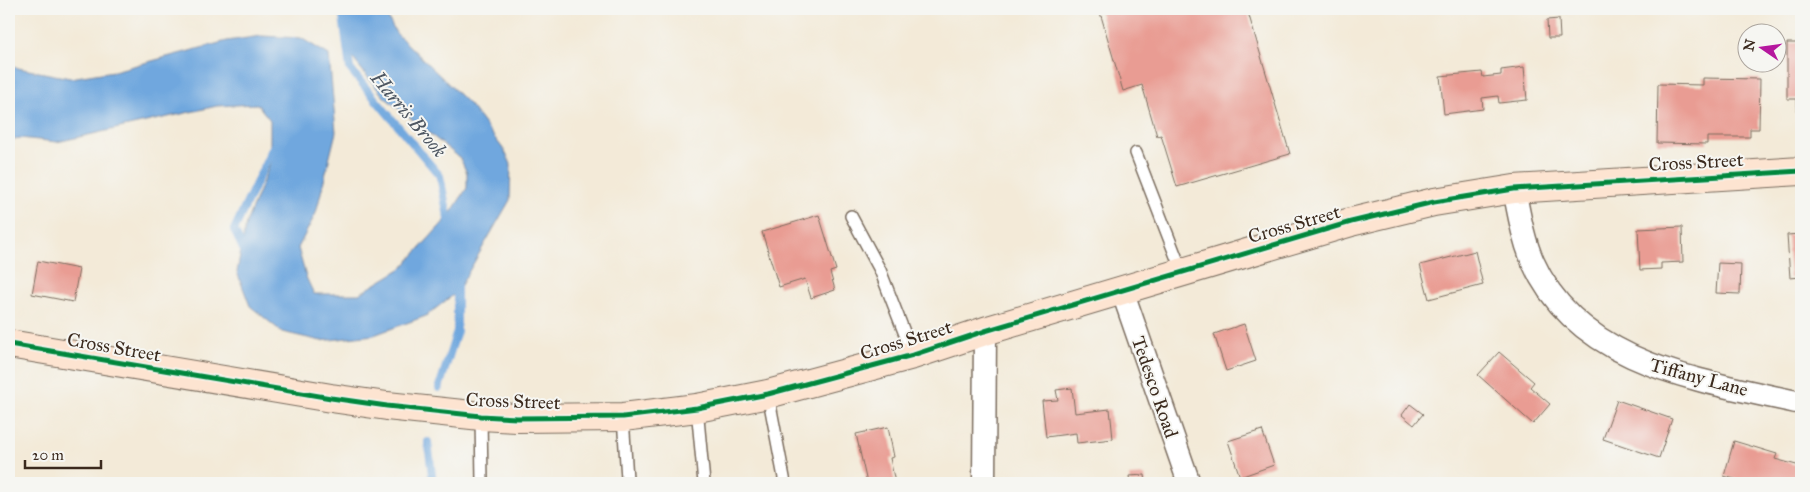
<svg xmlns="http://www.w3.org/2000/svg" width="1810" height="492" viewBox="0 0 1810 492" font-family="'IM FELL Great Primer',serif">
<style>
.water{fill:#6fa7de;stroke:#55687e}
.lines{fill:none;stroke-linecap:round;stroke-linejoin:round}
.stream{stroke:#6fa7de;stroke-width:8}
.building{fill:#e99c93}
.lane-casing{stroke:#7b6d5f;stroke-width:14}
.street-casing{stroke:#7b6d5f;stroke-width:25}
.secondary-casing{stroke:#7b6d5f;stroke-width:30}
.lane{stroke:#fff;stroke-width:11}
.street{stroke:#fff;stroke-width:22}
.secondary{stroke:#fde4d1;stroke-width:28}
.cycleway-casing{stroke:#f6f6f2;stroke-width:8}
.cycleway{stroke:#00873e;stroke-width:5}
.labels{text-anchor:middle;dominant-baseline:central;stroke-width:4;stroke-linejoin:round;paint-order:stroke}
.street-label{font-size:19px;fill:#3b2a1e;stroke:#f6f6f2}
.water-label{font-size:20px;font-style:italic;fill:#4d5661;stroke:#f6f6f2}
</style>
<rect width="100%" height="100%" fill="#f6f6f2"/>
<filter id="ink" filterUnits="userSpaceOnUse"><feTurbulence type="fractalNoise" baseFrequency=".02" numOctaves="2"/><feDisplacementMap in="SourceGraphic" scale="10" xChannelSelector="R" yChannelSelector="G"/><feConvolveMatrix kernelMatrix="1 2 1 2 8 2 1 2 1" color-interpolation-filters="sRGB"/></filter>
<filter id="wash" filterUnits="userSpaceOnUse"><feTurbulence type="fractalNoise" baseFrequency=".0096" numOctaves="4" result="noise"/><feDisplacementMap in="SourceGraphic" scale="20" xChannelSelector="R" yChannelSelector="G"/><feGaussianBlur stdDeviation="1.12" result="paint"/><feColorMatrix in="noise" values="0 0 0 0 0 0 0 0 0 0 0 0 0 0 0 0 0 1.4 0 .05"/><feComposite in="paint" operator="in"/></filter>
<g filter="url(#wash)">
<rect width="100%" height="100%" fill="#f3ead8"/>
<!-- water -->
<path class="water" d="M339,9H383L396,33L469,104L504,150L511,164L510,200L457,292L426,316L374,335L321,341L282,332L250,306L237,272L246,223L270,164V120L257,104L217,106L57,142L20,138L9,140V63L18,68L70,78L114,71L227,41L261,36L301,38L329,55L336,132L316,213L298,248L306,277L314,294H359L402,268L449,216L467,188V173L460,158L383,96L350,55Z"/>
<g class="lines">
<!-- stream -->
<path class="stream" d="M342,9L350,69L440,176L450,227
M246,255L234,230L274,145
M439,388L457,331V283
M428,442L433,483"/>
</g>
<g id="blocks">
<!-- building -->
<path class="building" d="M1099,9H1247L1290,154L1177,187L1161,135L1157,136L1142,85L1123,91Z
M1559,19L1560,38H1548L1547,20Z
M1787,43H1801V142H1798L1797,99H1787Z
M1524,67L1527,100L1499,103L1498,96L1482,98L1483,109L1444,114L1440,76L1482,72L1483,77L1501,75V70Z
M1703,78L1760,79L1759,129H1750V137H1707V144L1657,143L1658,84L1703,85Z
M819,215L836,270L830,272L835,290L811,298L805,279L779,287L762,232Z
M1682,227L1683,262L1661,263V269L1640,270L1638,229Z
M1801,234V277L1790,278L1787,235Z
M1475,251L1483,285L1429,299L1420,265Z
M38,261L79,269L73,302L32,294Z
M1718,263L1741,264L1740,294L1716,293Z
M1244,324L1256,361L1226,371L1214,334Z
M1499,352L1534,382L1530,387L1550,404L1533,424L1478,375Z
M1072,388L1075,413L1110,409L1113,439L1077,443L1076,433L1046,437L1042,401L1058,400L1056,390Z
M1617,400L1672,419L1659,458L1603,439Z
M1410,404L1423,414L1414,425L1402,415Z
M888,427L894,457L890,458L895,483H867L856,434Z
M1262,430L1274,465L1240,477L1228,441Z
M1734,441L1777,454L1775,459L1800,466L1795,483H1748L1724,476Z
M1145,475L1146,483H1130L1129,476Z"/>
</g>
</g>
<g filter="url(#ink)">
<use href="#blocks" fill-opacity="0" stroke="#7b6d5f" stroke-width="1"/>
<g class="lines">
<defs>
<path id="lane" d="M1136,153L1182,272
M851,216L880,270L913,355
M768,394L785,483
M697,408L704,483
M481,416L482,483
M623,417L627,479L625,483"/>
<path id="street" d="M1514,189C1519,214 1523,239 1533,262C1579,366 1704,381 1801,403
M1122,290L1189,483
M984,483L985,331"/>
<path id="secondary" d="M9,344L331,398L387,406L481,416L517,418L623,417L697,408L768,394L913,355L985,331L1351,222L1434,202L1514,189L1801,171"/>
</defs>
<!-- lane casing -->
<use href="#lane" class="lane-casing"/>
<!-- street casing -->
<use href="#street" class="street-casing"/>
<!-- secondary casing -->
<use href="#secondary" class="secondary-casing"/>
<!-- lane -->
<use href="#lane" class="lane"/>
<!-- street -->
<use href="#street" class="street"/>
<!-- secondary -->
<use href="#secondary" class="secondary"/>
<defs>
<path id="cycleway" d="M9,344L331,398L387,406L481,416L517,418L623,417L697,408L768,394L913,355L985,331L1351,222L1434,202L1514,189L1801,171"/>
</defs>
<!-- cycleway casing -->
<use href="#cycleway" class="cycleway-casing"/>
<!-- cycleway -->
<use href="#cycleway" class="cycleway"/>
</g>
</g>
<g class="labels">
<!-- street labels -->
<g class="street-label">
<text transform="translate(1696 162) rotate(-3)">Cross Street</text>
<text transform="translate(1294 224) rotate(-16)">Cross Street</text>
<text transform="translate(906 340) rotate(-17)">Cross Street</text>
<text transform="translate(114 347) rotate(10)">Cross Street</text>
<text transform="translate(1699 377) rotate(15)">Tiffany Lane</text>
<text transform="translate(1155 387) rotate(71)">Tedesco Road</text>
<text transform="translate(513 401) rotate(2)">Cross Street</text>
</g>
<!-- water labels -->
<g class="water-label">
<text transform="translate(409 114) rotate(50)">Harris Brook</text>
</g>
</g>
<!-- margin -->
<rect width="1810" height="492" fill="none" stroke="#f6f6f2" stroke-width="30"/>
<!-- north arrow -->
<g transform="translate(1762 48) rotate(283)"><circle r="24" fill="#f6f6f2" stroke="#aba49d"/>
<path d="M0-4L9 19L0 12L-9 19Z" fill="#b5179e"/>
<text y="-8" font-size="14" font-weight="bold" text-anchor="middle" fill="#3b2a1e">N</text>
</g>
<!-- scale -->
<path d="M25 460v8h76v-8" fill="none" stroke="#3b2a1e" stroke-width="2.5"/>
<text x="32" y="460" font-size="15" fill="#3b2a1e" stroke="#f6f6f2" stroke-width="4" paint-order="stroke">20 m</text>
</svg>
